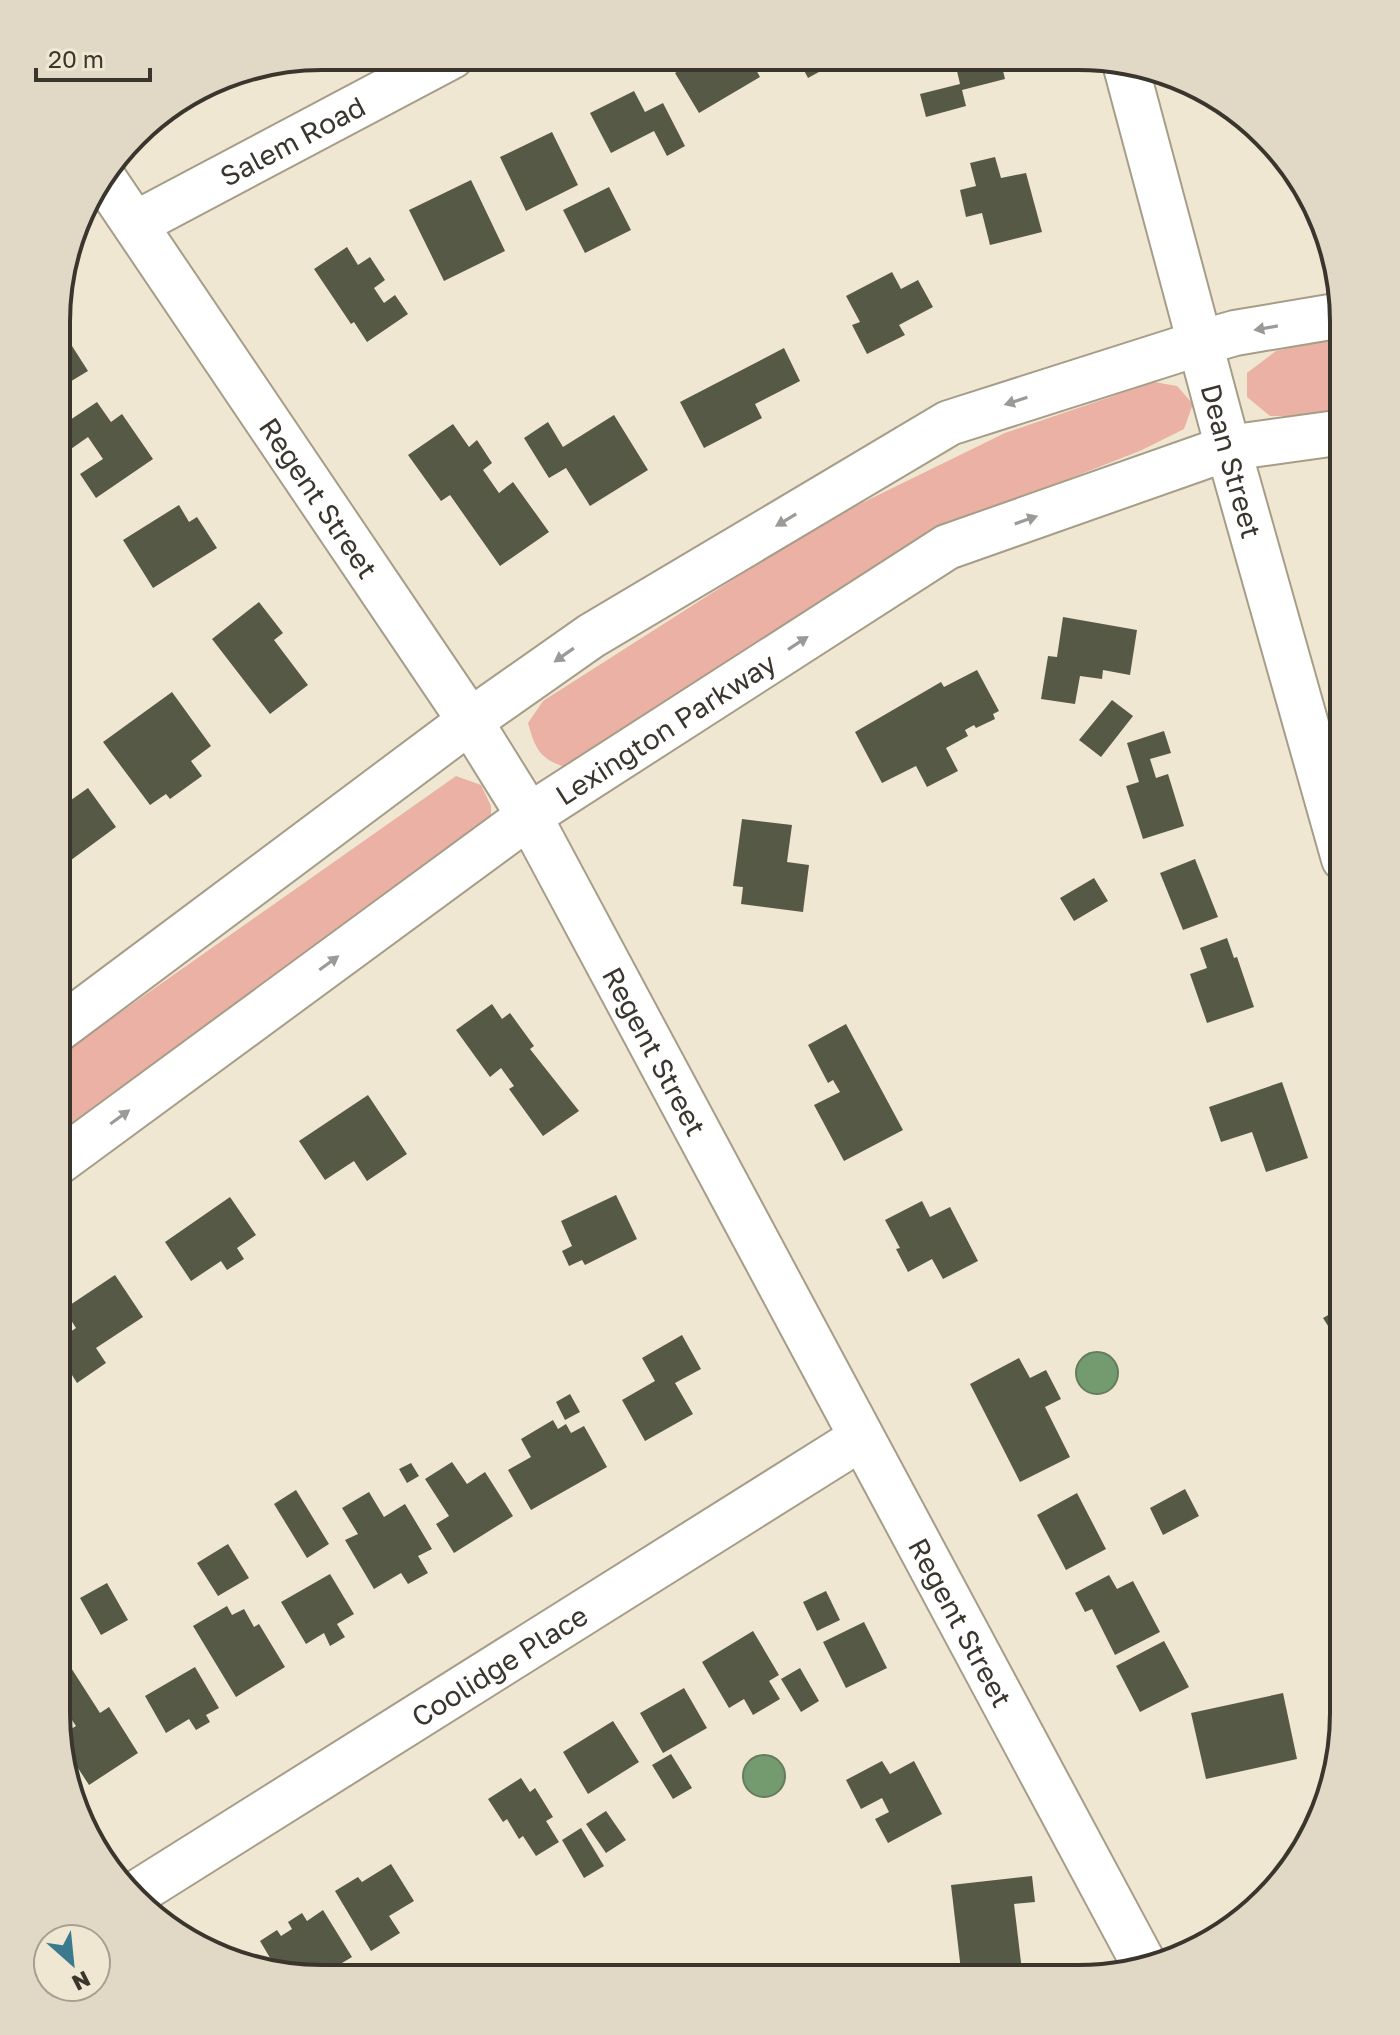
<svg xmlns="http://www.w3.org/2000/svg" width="1400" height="2035" viewBox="0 0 1400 2035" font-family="'Golos Text',sans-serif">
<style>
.green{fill:#eab1a4}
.water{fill:#749a6f;stroke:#637c5c;stroke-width:2}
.building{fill:#565946}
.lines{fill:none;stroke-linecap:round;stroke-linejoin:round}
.minor-casing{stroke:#a69d89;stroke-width:48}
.tertiary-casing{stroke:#a69d89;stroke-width:48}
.minor{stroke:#fff;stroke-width:44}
.tertiary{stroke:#fff;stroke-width:44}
.oneway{fill:#9c9a96}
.labels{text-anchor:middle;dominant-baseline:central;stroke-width:8;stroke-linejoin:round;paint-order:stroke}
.street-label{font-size:28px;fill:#3a362e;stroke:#f0e7d2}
.rim{fill:none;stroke:#3a362e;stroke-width:4}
</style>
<rect width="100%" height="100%" fill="#f0e7d2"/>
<!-- green -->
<path class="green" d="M1344,336V411L1320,416H1270L1247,397V373L1276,351Z
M1154,382L1177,386L1193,404L1184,429L1142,450L972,517L749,646L571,769C541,760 536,752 528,723L543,701L823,522L1005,433Z
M456,776L481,785L491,806V825L57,1141V1057Z"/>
<!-- water -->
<path class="water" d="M1076 1373a21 21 0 1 1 42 0a21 21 0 1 1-42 0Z
M743 1776a21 21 0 1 1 42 0a21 21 0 1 1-42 0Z"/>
<!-- building -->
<path class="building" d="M702,57H749L760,77L699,113L675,73Z
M797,57L837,58L839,61L808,78Z
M954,58H1000L1005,79L962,90L966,106L926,117L920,94L960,84Z
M634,91L645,112L663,103L685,146L667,156L654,131L611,153L590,113Z
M552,132L578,185L526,211L500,157Z
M995,157L1001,178L1026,173L1042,232L990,245L982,213L966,217L960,190L976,186L970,163Z
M471,180L505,251L444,281L409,210Z
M609,187L631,230L585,253L563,210Z
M347,247L358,265L370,257L385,280L374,288L384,303L395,295L408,314L367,342L354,322L351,324L314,269Z
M892,272L901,289L918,280L933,307L899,325L905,335L867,354L852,325L860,322L846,296Z
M58,324L88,371L58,389Z
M784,348L800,381L755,404L762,418L704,448L680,402Z
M97,402L111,422L122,414L153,459L96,498L80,474L103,459L88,437L58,458V428Z
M614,415L648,470L590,506L566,468L549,478L524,438L548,422L563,447Z
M453,424L469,447L477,440L492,463L483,470L499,493L513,482L549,532L500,566L450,495L441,501L408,455Z
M179,505L189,522L197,517L217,548L153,588L123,540Z
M259,602L283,633L274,640L308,685L270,714L212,639Z
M1063,617L1137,630L1130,675L1103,670L1102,679L1080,676L1075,704L1041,699L1048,656L1057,657Z
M977,670L999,711L993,714L995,719L976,728L974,725L965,730L968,736L946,748L958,771L927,787L916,766L882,783L855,732L941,682L944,687Z
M172,692L211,746L191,761L202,776L170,799L166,794L150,805L103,742Z
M1112,700L1133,716L1101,757L1079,740Z
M1164,731L1171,753L1150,759L1156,778L1168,774L1184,826L1143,839L1126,786L1139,782L1127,743Z
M88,788L116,827L67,863L57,850V810Z
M742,819L792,825L787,862L809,865L803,912L741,904L743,887L733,886Z
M1195,859L1218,917L1183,930L1160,873Z
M1094,878L1108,901L1074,921L1060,898Z
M1227,938L1234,958L1237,957L1254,1007L1207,1023L1190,974L1207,968L1200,948Z
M492,1004L502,1019L510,1013L534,1046L530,1049L579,1111L543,1136L509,1089L514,1086L501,1068L490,1077L456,1030Z
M846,1024L903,1130L844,1161L814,1105L840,1092L833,1080L828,1083L808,1045Z
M1282,1082L1308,1158L1266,1172L1252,1132L1221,1142L1209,1107Z
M368,1095L407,1154L367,1181L354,1161L325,1180L299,1141Z
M616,1195L637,1239L585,1265L582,1260L569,1266L562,1251L572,1246L561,1221Z
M230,1197L256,1235L237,1248L244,1259L227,1270L221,1261L191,1281L165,1242Z
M922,1201L930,1217L950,1207L978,1261L943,1279L932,1259L908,1272L896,1249L900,1248L885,1220Z
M1344,1272V1296L1333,1279Z
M115,1275L143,1317L96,1348L106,1363L77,1383L57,1351V1341L76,1328L64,1309Z
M1344,1306V1351L1323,1318Z
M682,1335L701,1369L675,1383L693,1414L645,1441L622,1400L655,1381L642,1358Z
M1019,1358L1030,1378L1046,1370L1061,1399L1045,1407L1070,1457L1020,1482L970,1384Z
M570,1394L580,1412L565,1420L556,1402Z
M553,1420L558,1429L566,1424L571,1433L584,1426L607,1467L531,1510L508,1470L531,1457L521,1439Z
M452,1462L467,1484L485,1472L513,1516L454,1553L436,1524L449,1516L425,1479Z
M411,1463L419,1476L407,1483L399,1469Z
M1185,1489L1199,1516L1163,1535L1150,1508Z
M296,1490L329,1544L307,1558L274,1504Z
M369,1492L384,1517L405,1504L432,1549L418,1556L428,1573L408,1584L401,1573L374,1589L345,1540L358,1534L342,1508Z
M1077,1493L1106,1549L1066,1570L1037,1515Z
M228,1544L249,1578L218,1596L197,1563Z
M330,1574L354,1614L337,1624L345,1637L330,1646L324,1633L306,1644L281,1602Z
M1109,1575L1117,1589L1133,1581L1160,1632L1115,1655L1092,1609L1085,1612L1075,1593Z
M107,1583L128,1620L101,1635L80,1598Z
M826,1591L840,1620L817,1631L803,1602Z
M227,1606L232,1615L244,1609L254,1627L259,1624L285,1667L236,1697L193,1626Z
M864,1622L887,1668L846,1688L823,1642Z
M753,1631L779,1675L769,1681L780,1699L753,1715L744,1699L729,1708L702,1662Z
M1164,1641L1189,1687L1140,1712L1116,1666Z
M66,1660L100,1713L109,1707L138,1753L89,1785L63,1745L61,1735L76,1726L56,1696V1667Z
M195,1667L219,1708L206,1715L210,1722L196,1730L189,1719L166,1733L145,1696Z
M800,1668L819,1701L801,1712L781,1679Z
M684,1688L707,1728L663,1753L640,1713Z
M1283,1693L1297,1759L1206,1779L1191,1713Z
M613,1721L639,1762L588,1794L563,1752Z
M671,1754L692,1788L673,1799L652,1765Z
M882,1761L890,1774L914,1761L942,1814L888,1843L875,1819L889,1812L882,1798L861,1809L846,1780Z
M521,1778L530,1792L535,1788L553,1817L546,1821L559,1842L536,1856L523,1836L519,1839L507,1819L503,1822L488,1799Z
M606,1811L626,1840L606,1853L586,1824Z
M581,1828L604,1866L584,1878L562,1840Z
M391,1864L414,1901L389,1916L400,1933L371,1951L335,1891L358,1877L362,1882Z
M1032,1876L1035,1902L1014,1904L1023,1979H962L951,1885Z
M323,1910L352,1957L337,1966L344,1977H301L295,1968L283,1975L279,1973L260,1941L277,1930L281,1936L292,1929L288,1922L302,1913L307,1921Z
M665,1964L673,1978H640Z"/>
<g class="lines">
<defs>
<g id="minor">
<path id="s1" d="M102,176L470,721L529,816L1144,1964"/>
<path id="s2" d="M135,224L452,56"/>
<path d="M57,1030L470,721L591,636L949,423L1200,343L1235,333L1342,315"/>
<path id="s3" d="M57,1163L529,816L947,547L1228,448L1344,432"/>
<path id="s4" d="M135,1894L861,1438"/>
</g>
<g id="tertiary">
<path id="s5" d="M1125,63L1228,448L1344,859"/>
</g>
</defs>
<!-- minor casing -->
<use href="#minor" class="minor-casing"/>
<!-- tertiary casing -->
<use href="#tertiary" class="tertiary-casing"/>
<!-- minor -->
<use href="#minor" class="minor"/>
<!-- tertiary -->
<use href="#tertiary" class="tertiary"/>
</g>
<!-- one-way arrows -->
<defs><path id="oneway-solid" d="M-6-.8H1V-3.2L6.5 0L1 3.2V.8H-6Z" transform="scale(2)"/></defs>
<g class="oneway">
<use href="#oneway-solid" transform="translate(1266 328) rotate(170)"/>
<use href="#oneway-solid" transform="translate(1016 401) rotate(162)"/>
<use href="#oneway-solid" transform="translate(786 520) rotate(149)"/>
<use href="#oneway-solid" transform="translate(1026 520) rotate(-19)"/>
<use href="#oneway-solid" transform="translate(798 643) rotate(-33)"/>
<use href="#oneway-solid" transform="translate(564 655) rotate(145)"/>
<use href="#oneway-solid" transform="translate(329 963) rotate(-36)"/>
<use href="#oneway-solid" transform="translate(120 1117) rotate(-36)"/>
</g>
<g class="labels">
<!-- street labels -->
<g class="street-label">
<text stroke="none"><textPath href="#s2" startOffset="178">Salem Road</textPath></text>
<text stroke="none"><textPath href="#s5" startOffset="412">Dean Street</textPath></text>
<text stroke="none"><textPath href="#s1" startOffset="388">Regent Street</textPath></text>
<text stroke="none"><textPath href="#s3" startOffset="748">Lexington Parkway</textPath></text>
<text stroke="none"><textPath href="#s1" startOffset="1036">Regent Street</textPath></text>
<text stroke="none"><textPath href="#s1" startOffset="1684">Regent Street</textPath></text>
<text stroke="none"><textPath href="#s4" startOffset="430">Coolidge Place</textPath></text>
</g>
</g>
<!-- crop -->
<path d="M0 0H1400V2035H0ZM322 70H1078A252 252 0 0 1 1330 322V1713A252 252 0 0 1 1078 1965H322A252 252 0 0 1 70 1713V322A252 252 0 0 1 322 70Z" fill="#e1d9c5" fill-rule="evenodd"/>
<path class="rim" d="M322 70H1078A252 252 0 0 1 1330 322V1713A252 252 0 0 1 1078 1965H322A252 252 0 0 1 70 1713V322A252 252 0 0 1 322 70Z"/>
<!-- north arrow -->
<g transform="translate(72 1963) rotate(153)"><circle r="38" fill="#f0e7d2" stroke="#a7a090" stroke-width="2"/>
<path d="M0-6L14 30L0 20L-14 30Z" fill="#3a798e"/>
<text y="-12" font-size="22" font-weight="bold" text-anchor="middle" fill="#3a362e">N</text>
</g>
<!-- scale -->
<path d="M36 68v12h114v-12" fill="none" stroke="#3a362e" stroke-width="4"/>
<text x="48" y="68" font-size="24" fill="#3a362e" stroke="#f0e7d2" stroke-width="6" paint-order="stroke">20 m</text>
</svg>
